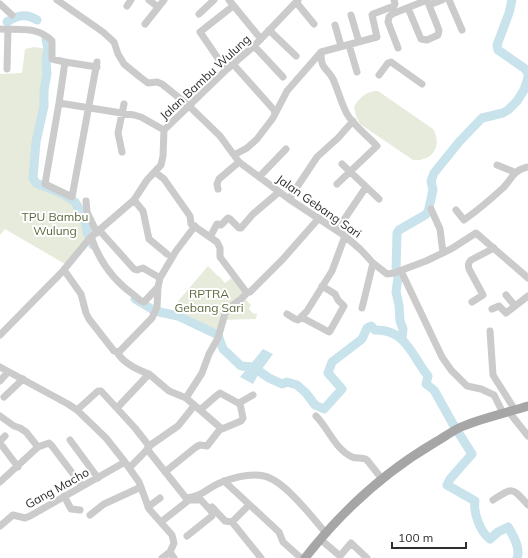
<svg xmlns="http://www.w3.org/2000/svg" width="528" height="558" viewBox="0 0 528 558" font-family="Mulish,sans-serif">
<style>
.green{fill:#e6ebdb}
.water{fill:#c8e3eb}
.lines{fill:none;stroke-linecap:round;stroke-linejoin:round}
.river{stroke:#c8e3eb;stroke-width:9}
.minor{stroke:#cbcbcb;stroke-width:7}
.major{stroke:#a6a6a6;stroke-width:9}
.labels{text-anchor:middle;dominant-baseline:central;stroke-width:4;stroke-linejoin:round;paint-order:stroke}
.street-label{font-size:12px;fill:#2e2e2e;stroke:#fff}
.park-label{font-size:12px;fill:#59683c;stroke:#fff}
</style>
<rect width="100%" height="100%" fill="#fff"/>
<!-- green -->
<path class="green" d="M34,47L48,49L30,182L60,190L81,202L95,231L65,264L5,229L0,235V74L22,73L25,49Z
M374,91H378L433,129C443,146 432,162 413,160L360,124L356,116L354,107C359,98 365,93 374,91Z
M208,266L218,276H219L225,283L233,277L245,293L244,298L251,305L249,309L254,314L257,313L256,319L221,320L217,333L173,312L179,300Z"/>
<!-- water -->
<path class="water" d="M263,349L273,354L259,373L253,384L240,377Z"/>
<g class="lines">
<!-- river -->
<path class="river" d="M7,22C17,15 26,13 37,20
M46,39L48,49L46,60L47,74L44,90V106L36,142L33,178L36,183L63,194L75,202L85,220L87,232L93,245
M396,271L397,233L399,230L425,215L428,212L433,190L431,181L434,173L459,142L482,118L503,113L508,110L517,101L524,90L528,78V73L524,68L498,50L497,45L509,13L512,0
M397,273L398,277L396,292L399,305L400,321L403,329L402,339
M135,299L155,311L178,316L218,335L223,349L241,366L253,367L269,378L282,384L287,382L297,385L306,393L315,405L324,409L342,389L328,373L332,362L362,339L367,328L371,326L375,330C406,329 412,356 428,376L426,384L434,390L453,424L472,454L450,479L447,485L475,501C473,512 480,532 490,539L498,532L508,527C513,535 521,548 517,558"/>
<!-- minor -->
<path class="minor" d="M57,0L103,32L114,42L118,54L124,64L140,77L148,83L157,82L162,84L188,105L220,136L239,162L289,199L345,236L361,250L373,263L387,274L394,273L426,261L451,249L476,233L528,278
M149,0L158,7
M229,0L261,39
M449,0L462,30
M296,2L314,24
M0,4L12,15
M429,5L442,0
M127,6L131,0
M408,8L421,39L427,40L438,35L439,30L427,0
M199,14L214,0
M351,15L359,42
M145,24L164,0
M335,25L341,46
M0,29C19,30 38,26 52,41V59L65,62L59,103L45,184L72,197L97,62
M269,30L296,56
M349,45L357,72
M254,46L283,77
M398,48L388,22L389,17L392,14L427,0
M321,52C321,71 326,66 333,79C338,90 341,103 347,114C354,126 368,136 377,146L337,184
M65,62L97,67
M233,64L274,110L275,114
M7,69L8,29
M226,70L200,32L233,6
M379,75L388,63L391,62L422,84
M59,103L134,115L141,117L164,130
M122,152L118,133L124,104
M234,155L247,148L257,139L273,118L287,91L321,52L377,37L372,15L373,14L394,6L395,4L394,0
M342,164L379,199
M497,165L512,171L514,174
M155,172L164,179L190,216L191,224L217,242L220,248V257L247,293L250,292L283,259L319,218
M259,177L286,149
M218,189L217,184L219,179L239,162
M289,199L317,157L338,138L353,121
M134,200L143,211L149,239L167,254
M86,201L87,212L97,233
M431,209L440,229L443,253
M456,210L464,220C478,210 491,199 503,188C512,179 513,170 528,167
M337,230L366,187
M100,231L134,269L137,270L143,268L160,278L176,251L195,226
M91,237C99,260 114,281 134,295C137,298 140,301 144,302L158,287
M210,237L217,224L221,225L228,218L230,219L239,228H241L253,214L279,192
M64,270L81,294L86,313L89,319L114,351L119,352L152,318L157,307L158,287L160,278
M401,271L442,357L451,370L467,386L481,389L494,395L503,413
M506,295L515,306
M472,302L483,295L469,269C468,265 468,263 471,260L494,248
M362,308L373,263
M492,309L499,306L506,313L528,296
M287,314L295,319L298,320L307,311L332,271L345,236
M301,317L329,332L330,331L344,306L338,300L335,294L322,286
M490,331L493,375L515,410
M0,335L62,272L90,238L134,200L147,180L161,165L163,156L164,130L226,70L254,46L298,0
M117,352C123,363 138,370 149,374
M0,367L68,404L77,410L106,438L125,462L139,482L149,509L172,535L174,543L170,552L174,558
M0,381L8,372
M4,397L23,379
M186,398L202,373L209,354L218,338L226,310L241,299L247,293
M239,403L253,395
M117,408L149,374L169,391L186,398L200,410L215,397L220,393L240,404L243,418L241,421L222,429L200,410
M77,410L98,391H101L135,428L149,446
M509,412L528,436
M0,416L14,426L20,428L26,432L38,447
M316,416C328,428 335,449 352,457C357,459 363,457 367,460L382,479
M70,440L98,478
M0,441L5,436
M0,443L18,467
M147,449L186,498C202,497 208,487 222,482C235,477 251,473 264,476C284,480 312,517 325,532
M129,468L142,455L152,444L178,426L194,406
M165,472L196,447L200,445L207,446L221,428
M224,481L279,532L283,542L301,558
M0,482L38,447L49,443L52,446L82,486
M64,496L71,509L80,510
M493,500C513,487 512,487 528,505
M148,507L160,498
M212,507L225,521L232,522L249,505
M90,515L104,504L141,487
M161,522L189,500H201L212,512V516L187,536
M232,522L261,558
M0,526L13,515L25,518L30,516L125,462
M320,539L340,556L351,543L367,558
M162,558L170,552"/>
<!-- major -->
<path class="major" d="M305,558C341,512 383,473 434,443C443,438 452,431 461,427C482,418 506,413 528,406"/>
</g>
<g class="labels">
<!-- street labels -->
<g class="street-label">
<text transform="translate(205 77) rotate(-43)">Jalan Bambu Wulung</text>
<text transform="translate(319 206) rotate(35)">Jalan Gebang Sari</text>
<text transform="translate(57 488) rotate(-29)">Gang Macho</text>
</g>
<!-- park labels -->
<g class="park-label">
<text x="55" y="216">TPU Bambu<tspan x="55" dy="14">Wulung</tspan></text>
<text x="209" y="293">RPTRA<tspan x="209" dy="14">Gebang Sari</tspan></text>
</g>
</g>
<!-- scale -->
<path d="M392 542v6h74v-6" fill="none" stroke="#2e2e2e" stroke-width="2"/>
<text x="398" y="542" font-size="12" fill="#2e2e2e" stroke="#ffffff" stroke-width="3" paint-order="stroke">100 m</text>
</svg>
